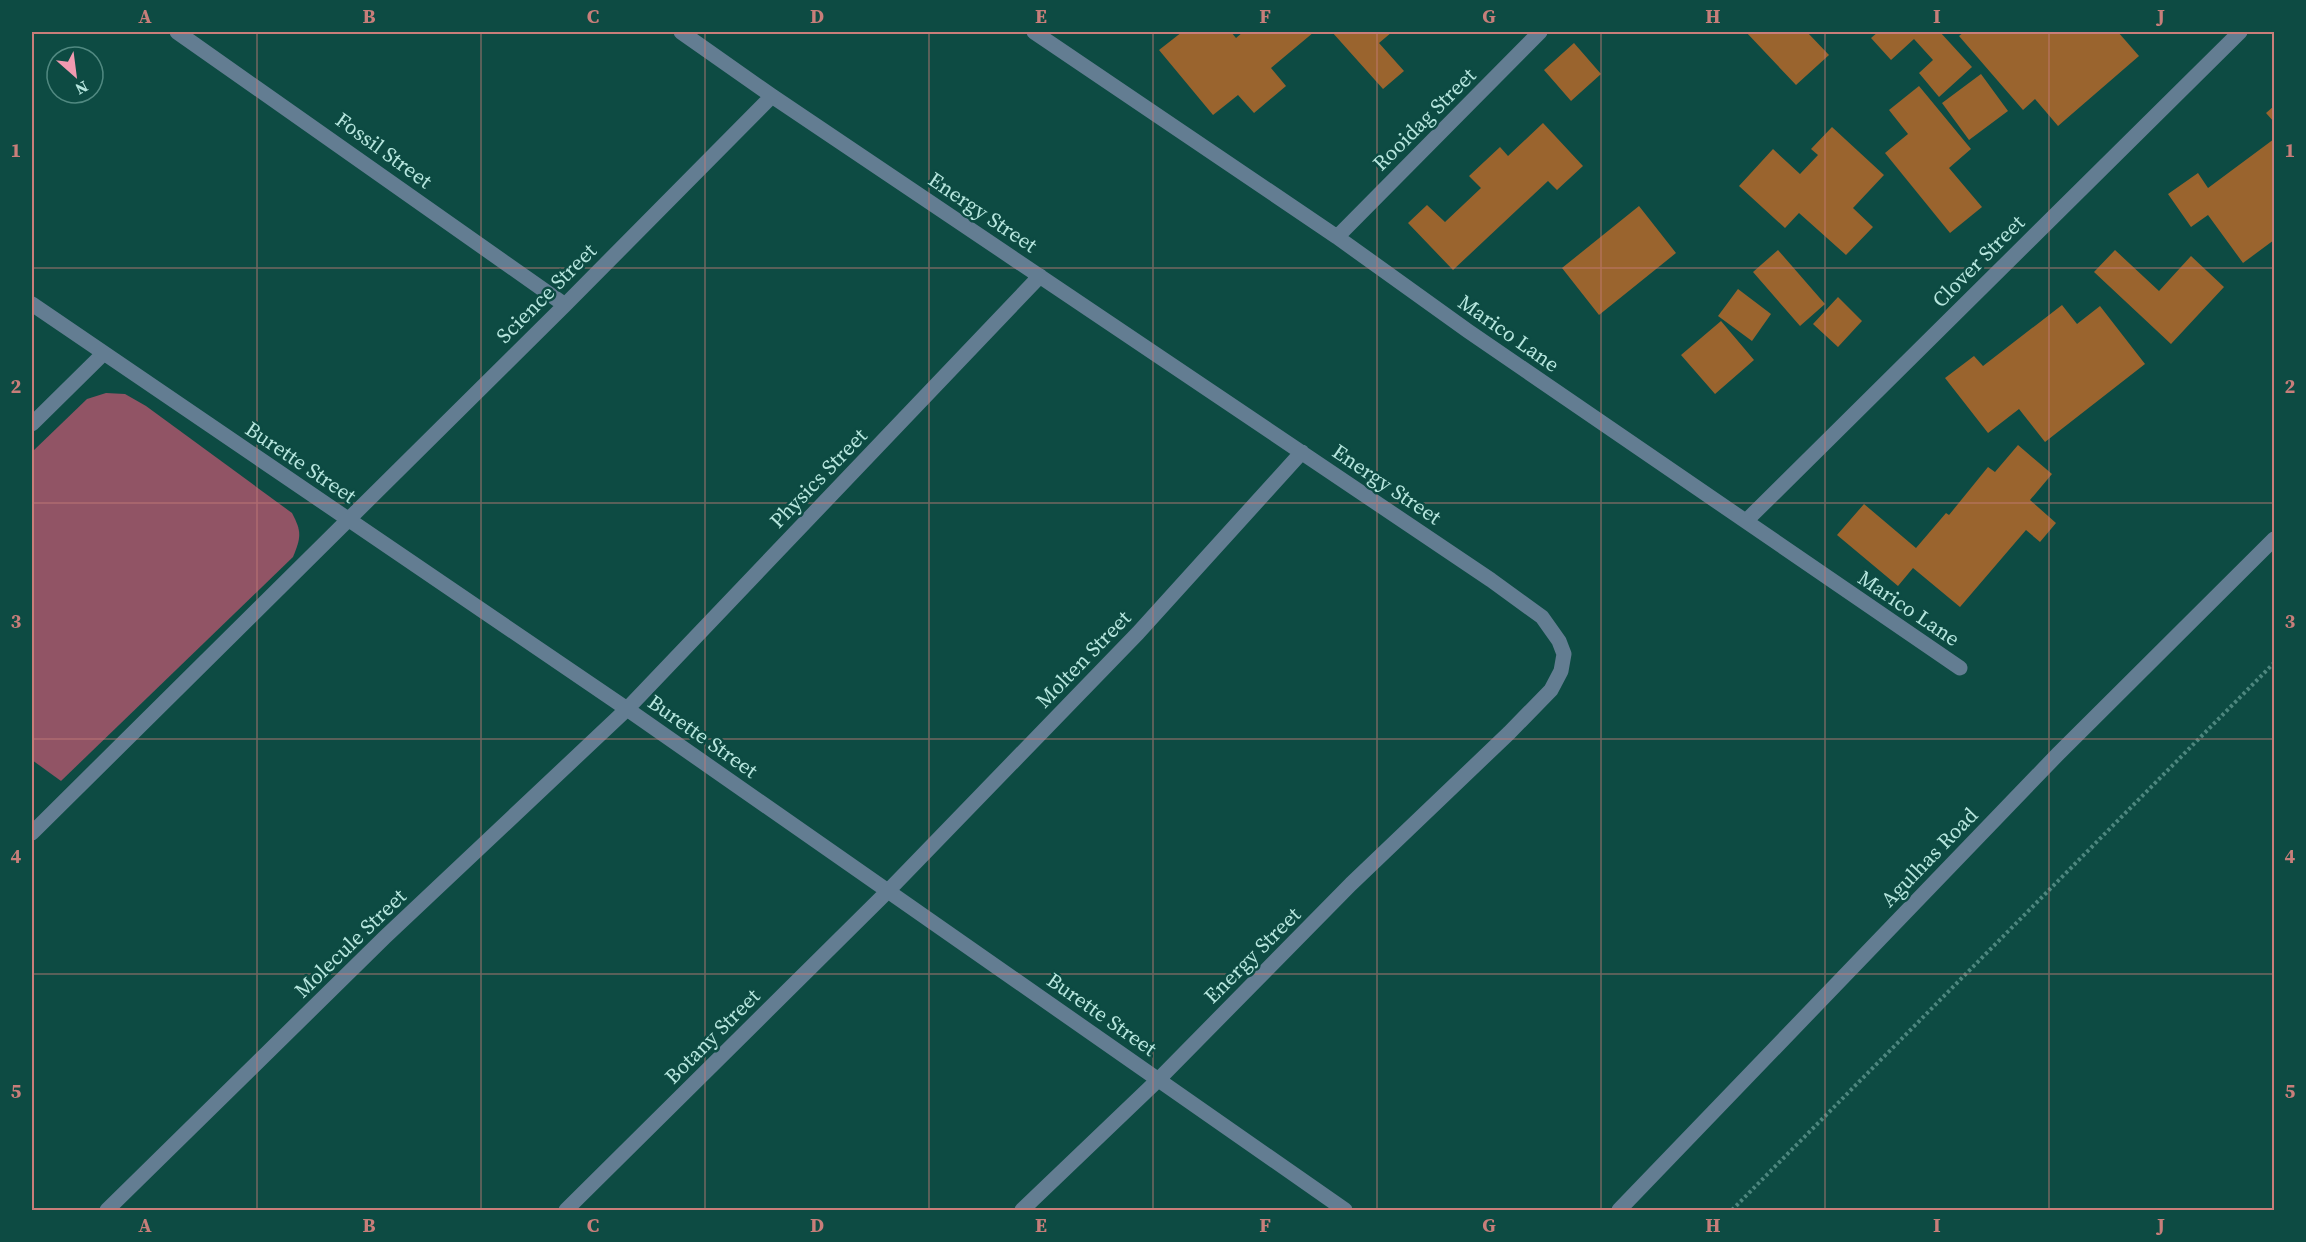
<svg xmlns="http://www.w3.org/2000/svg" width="2306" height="1242" viewBox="0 0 2306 1242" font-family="'Source Serif 4',serif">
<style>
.green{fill:#915465}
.building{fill:#9a642e}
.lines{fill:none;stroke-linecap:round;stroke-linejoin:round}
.path{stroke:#4e877f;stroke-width:4;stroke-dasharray:3 3;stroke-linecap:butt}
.minor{stroke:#637d92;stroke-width:15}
.grid{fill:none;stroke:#c87e7a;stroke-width:1.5;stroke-opacity:0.55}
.labels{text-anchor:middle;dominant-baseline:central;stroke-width:5;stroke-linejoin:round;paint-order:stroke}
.street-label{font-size:21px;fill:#b6e6de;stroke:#0d4b43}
.neatline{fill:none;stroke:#c87e7a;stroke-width:2}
.grid-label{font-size:20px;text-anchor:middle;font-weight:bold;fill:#c87e7a}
</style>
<rect width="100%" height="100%" fill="#0d4b43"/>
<!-- green -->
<path class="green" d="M106,393L125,394L146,406L292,513C302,532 301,537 293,557L61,781L32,760V452L87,399Z"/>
<!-- building -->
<path class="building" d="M1182,32H1231L1236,38L1243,32H1314L1271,68L1286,86L1254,113L1238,95L1213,115L1159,50Z
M1332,32H1392L1379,43L1404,71L1383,89Z
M1746,32H1807L1829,55L1796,85Z
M1878,32H1940L1972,67L1939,97L1919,73L1933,60L1914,39L1891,60L1871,38Z
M1964,32H2118L2139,56L2058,126L2035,99L2023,110L1959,36Z
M1574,43L1601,74L1571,101L1544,70Z
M1981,74L2008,111L1969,140L1942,103Z
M1919,86L1971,149L1949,168L1982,207L1950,233L1885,153L1908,134L1889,110Z
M2274,106V122L2266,113Z
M1543,123L1583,166L1557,190L1548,181L1453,270L1408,223L1427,205L1445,222L1481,188L1469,176L1500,147L1508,156Z
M1832,127L1884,175L1853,208L1873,227L1846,255L1799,213L1785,228L1739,186L1773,149L1800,174L1818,155L1811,149Z
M2274,139V240L2243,263L2208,215L2191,227L2168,194L2198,173L2208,188Z
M1639,206L1676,253L1599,315L1562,268Z
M1778,250L1825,304L1800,326L1753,272Z
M2115,250L2159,291L2191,256L2224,287L2171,344L2094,272Z
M1738,289L1771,314L1752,341L1718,316Z
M1838,297L1862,321L1838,347L1813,324Z
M2062,305L2077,324L2100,306L2145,364L2045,442L2019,409L1988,433L1945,378L1974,356L1983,366Z
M1721,321L1754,360L1715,394L1681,355Z
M2018,445L2052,474L2030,500L2056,523L2040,542L2026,530L1960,607L1913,568L1898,586L1837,535L1864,504L1916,548L1946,513L1949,515L1988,467L1995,472Z"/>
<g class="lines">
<!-- path -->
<path class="path" d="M1732,1210L2274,663"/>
<!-- minor -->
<path class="minor" d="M177,32L565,305
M681,32L772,96L1491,580L1542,617L1559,641L1564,654L1561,671L1551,690L1509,733L1351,884L1159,1079L1022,1210
M1034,32L1337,237L1468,331L1960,668
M1337,237L1540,32
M32,304L627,709L1345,1210
M32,424L103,354
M1746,521L2240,32
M32,833L565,305L772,96
M107,1210L385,937L627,709L1040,276
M566,1210L888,891L1138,633L1302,452
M1619,1210L2058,754L2274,539"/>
</g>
<!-- grid -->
<path class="grid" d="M257,32V1210M481,32V1210M705,32V1210M929,32V1210M1153,32V1210M1377,32V1210M1601,32V1210M1825,32V1210M2049,32V1210M32,268H2274M32,503H2274M32,739H2274M32,974H2274"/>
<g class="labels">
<!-- street labels -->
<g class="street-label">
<text transform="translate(1424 119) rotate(-45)">Rooidag Street</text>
<text transform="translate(384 150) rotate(36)">Fossil Street</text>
<text transform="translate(983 212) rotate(34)">Energy Street</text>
<text transform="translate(1978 261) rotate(-45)">Clover Street</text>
<text transform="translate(546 293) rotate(-45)">Science Street</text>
<text transform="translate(1509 333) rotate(35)">Marico Lane</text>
<text transform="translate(301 462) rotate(34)">Burette Street</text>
<text transform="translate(818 478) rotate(-46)">Physics Street</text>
<text transform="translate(1387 484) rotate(34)">Energy Street</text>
<text transform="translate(1909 608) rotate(34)">Marico Lane</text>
<text transform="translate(1083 659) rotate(-46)">Molten Street</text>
<text transform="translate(703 736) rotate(35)">Burette Street</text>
<text transform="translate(1929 857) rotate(-46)">Agulhas Road</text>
<text transform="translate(350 943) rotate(-44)">Molecule Street</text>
<text transform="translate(1252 955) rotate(-45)">Energy Street</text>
<text transform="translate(1102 1014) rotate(35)">Burette Street</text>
<text transform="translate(712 1036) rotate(-45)">Botany Street</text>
</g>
</g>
<!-- border -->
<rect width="2306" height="1242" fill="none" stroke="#0d4b43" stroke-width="66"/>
<!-- north arrow -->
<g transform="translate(75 75) rotate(152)"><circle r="28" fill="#0d4b43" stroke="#518981" stroke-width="1.5"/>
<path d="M0-4.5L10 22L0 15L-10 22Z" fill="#f19ab0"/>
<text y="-9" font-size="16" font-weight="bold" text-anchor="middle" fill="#b6e6de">N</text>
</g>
<rect x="33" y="33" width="2240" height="1176" class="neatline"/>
<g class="grid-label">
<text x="145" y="23">A</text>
<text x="369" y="23">B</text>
<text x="593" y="23">C</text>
<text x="817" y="23">D</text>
<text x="1041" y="23">E</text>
<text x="1265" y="23">F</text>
<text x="1489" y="23">G</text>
<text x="1713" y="23">H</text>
<text x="1937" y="23">I</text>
<text x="2161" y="23">J</text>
<text x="16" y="157">1</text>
<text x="2290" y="157">1</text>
<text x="16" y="393">2</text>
<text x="2290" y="393">2</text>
<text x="16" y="628">3</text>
<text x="2290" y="628">3</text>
<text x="16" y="863">4</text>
<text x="2290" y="863">4</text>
<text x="16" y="1098">5</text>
<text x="2290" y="1098">5</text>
<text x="145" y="1232">A</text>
<text x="369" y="1232">B</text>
<text x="593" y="1232">C</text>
<text x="817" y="1232">D</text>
<text x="1041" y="1232">E</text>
<text x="1265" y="1232">F</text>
<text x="1489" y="1232">G</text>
<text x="1713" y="1232">H</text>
<text x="1937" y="1232">I</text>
<text x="2161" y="1232">J</text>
</g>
</svg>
